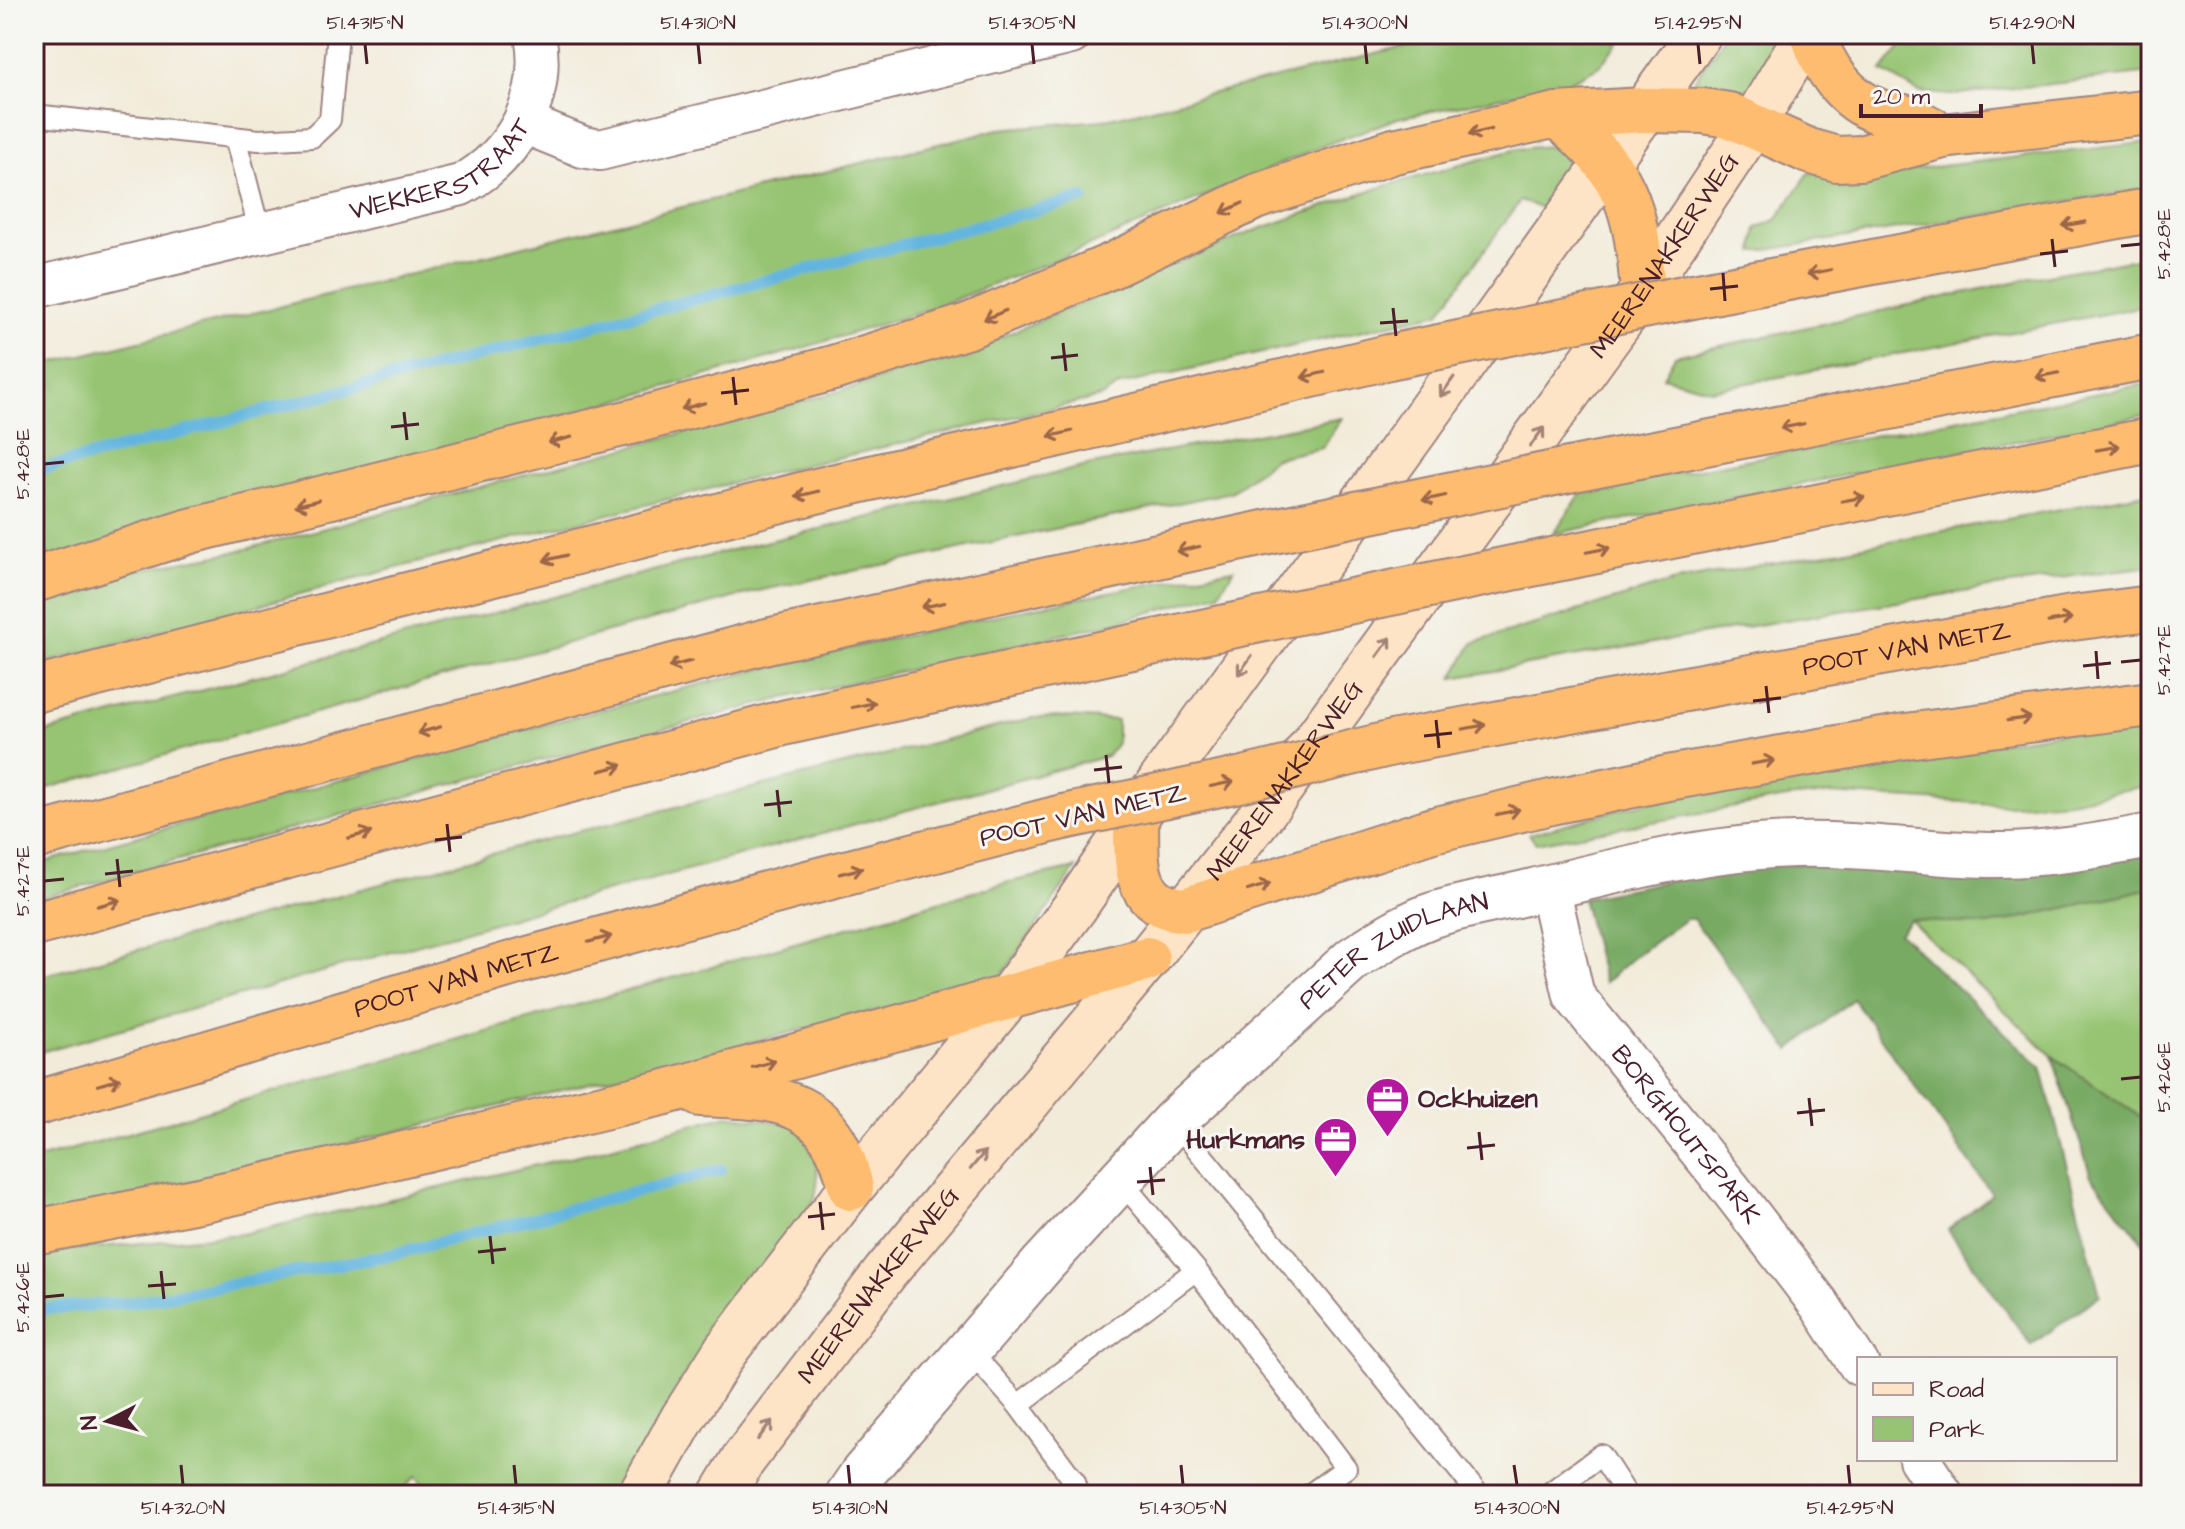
<svg xmlns="http://www.w3.org/2000/svg" width="2185" height="1529" viewBox="0 0 2185 1529" font-family="'Architects Daughter',sans-serif">
<style>
.green{fill:#96c472;stroke:#70724e;stroke-width:2}
.forest{fill:#78aa64;stroke:#616448;stroke-width:2}
.lines{fill:none;stroke-linecap:round;stroke-linejoin:round}
.stream{stroke:#64b5df;stroke-width:12}
.service-casing{stroke:#9e8582;stroke-width:24}
.minor-casing{stroke:#9e8582;stroke-width:44}
.tertiary-casing{stroke:#9e8582;stroke-width:48}
.secondary-casing{stroke:#9e8582;stroke-width:48}
.trunk-casing{stroke:#9e8582;stroke-width:48}
.motorway-casing{stroke:#9e8582;stroke-width:48}
.service{stroke:#fff;stroke-width:20}
.minor{stroke:#fff;stroke-width:40}
.tertiary{stroke:#fff;stroke-width:44}
.secondary{stroke:#fee4c6;stroke-width:44}
.trunk{stroke:#fdbc70;stroke-width:44}
.motorway{stroke:#fdbc70;stroke-width:44}
.trunk-bridge-casing{stroke:#9e8582;stroke-width:48;stroke-linecap:butt}
.motorway-bridge-casing{stroke:#9e8582;stroke-width:48;stroke-linecap:butt}
.trunk-bridge{stroke:#fdbc70;stroke-width:44}
.motorway-bridge{stroke:#fdbc70;stroke-width:44}
.oneway{stroke:#9b664a}
.oneway2{stroke:#a48278}
.ticks{fill:none;stroke:#4a1f2b;stroke-width:3}
.labels{text-anchor:middle;dominant-baseline:central;stroke-width:6;stroke-linejoin:round;paint-order:stroke}
.street-label{font-size:26px;fill:#4a1f2b;stroke:#f6f6f2}
.poi-label{font-size:26px;font-weight:bold;fill:#4a1f2b;stroke:#f6f6f2;text-anchor:start}
.neatline{fill:none;stroke:#4a1f2b;stroke-width:3}
.ticks-label{font-size:20px;text-anchor:middle;fill:#4a1f2b}
</style>
<rect width="100%" height="100%" fill="#f6f6f2"/>
<filter id="ink" filterUnits="userSpaceOnUse"><feTurbulence type="fractalNoise" baseFrequency=".0125" numOctaves="2"/><feDisplacementMap in="SourceGraphic" scale="16" xChannelSelector="R" yChannelSelector="G"/><feConvolveMatrix kernelMatrix="1 2 1 2 8 2 1 2 1" color-interpolation-filters="sRGB"/></filter>
<filter id="wash" filterUnits="userSpaceOnUse"><feTurbulence type="fractalNoise" baseFrequency=".006" numOctaves="4" result="noise"/><feDisplacementMap in="SourceGraphic" scale="32" xChannelSelector="R" yChannelSelector="G"/><feGaussianBlur stdDeviation="1.8" result="paint"/><feColorMatrix in="noise" values="0 0 0 0 0 0 0 0 0 0 0 0 0 0 0 0 0 1.4 0 .05"/><feComposite in="paint" operator="in"/></filter>
<g filter="url(#wash)">
<rect width="100%" height="100%" fill="#f2ebd9"/>
<!-- green -->
<path class="green" d="M1459,34H1627L1598,67L1565,84L1398,118L1325,145L1065,256L928,310L796,350L34,566V367L999,129L1102,120Z
M1726,34H1786L1746,100L1730,91L1696,84L1695,79Z
M1911,34H2151V73L1950,95L1919,92L1882,71Z
M2151,142V188L1754,252L1757,228L1776,220L1809,173L1889,172Z
M1549,146L1567,152L1577,162L1575,172L1544,209L1520,201L1439,313L1120,385L1101,397L776,472L396,568L34,666V589L239,551L858,386L1000,337L1251,232L1368,191L1517,149Z
M2151,256V305L1712,390L1663,377L1675,356L2032,278Z
M2151,383V414L1553,534L1583,491Z
M1342,418L1322,448L1275,458L1231,492L758,591L471,669L34,792V735L743,547L1092,465Z
M2151,492V566C1917,595 1685,637 1453,678L1473,643L1672,582Z
M1234,569L1219,593L1109,624L784,698L503,770L34,900V865C431,755 828,639 1234,569Z
M1064,717L1117,720V743L1107,756L546,908L34,1054V978L528,844L1032,718Z
M2151,719V785L2069,801L2012,805L1829,794L1786,798L1536,843L1529,834L1699,788Z
M1076,868L999,980L34,1223V1160L1005,883Z
M2151,888V1124L2052,1056L1910,920L1989,925Z
M728,1115L796,1125C815,1154 824,1168 813,1203L613,1495H431L416,1476L397,1495H34V1253L242,1234L596,1151Z"/>
<!-- forest -->
<path class="forest" d="M2151,851V888L1989,925L1910,920L1899,933L2041,1067L2100,1295L2031,1345L1948,1230L1992,1194L1853,999L1790,1050L1693,919H1686L1631,959L1604,983L1582,898L1748,865Z
M2052,1056L2151,1124V1243L2143,1242L2091,1176Z"/>
<g class="lines">
<!-- stream -->
<path class="stream" d="M34,471L1083,198
M34,1310L133,1302L390,1255L721,1170"/>
</g>
</g>
<g filter="url(#ink)">
<g class="lines">
<defs>
<path id="service" d="M34,115L259,140L312,137L330,120L338,34
M235,137L260,233
M1174,1121L1479,1495
M1120,1180L1196,1270L1346,1468L1309,1495
M969,1350L1018,1405L1196,1270
M1018,1405L1075,1482
M1547,1495L1601,1455L1627,1495"/>
<g id="minor">
<path d="M524,123L583,147L600,150L1071,34"/>
<path id="s1" d="M34,288L461,185C516,155 547,97 535,34"/>
<path id="s2" d="M1549,887L1574,996L1729,1187L1819,1304L1859,1365"/>
<path d="M1919,1459L1943,1495"/>
</g>
<g id="tertiary">
<path id="s3" d="M848,1495L863,1473L1042,1265L1174,1121L1353,959C1376,944 1401,927 1427,917C1461,905 1498,900 1533,891C1619,870 1706,847 1795,845C1860,843 1924,854 1989,855C2044,856 2097,846 2151,836"/>
</g>
<g id="secondary">
<path d="M640,1495L683,1418L726,1350L851,1188L1007,999L1075,907L1160,782L1431,409L1699,34"/>
<path id="s4" d="M722,1495L743,1460L885,1273L1147,959L1262,814L1643,290L1752,126L1807,34"/>
</g>
<g id="trunk">
<path d="M1813,34C1823,67 1845,100 1880,112C1887,115 1896,115 1904,117C1918,121 1931,129 1943,136"/>
<path d="M1557,115C1626,173 1635,201 1643,290"/>
<path d="M1718,291L2151,210"/>
<path d="M34,580L190,531L635,421L833,368L968,326L1111,266L1255,197L1394,151L1557,115L1644,110L1703,111L1729,115L1809,151L1837,159L1860,158L1943,136L2151,112"/>
<path d="M34,690L832,487L1389,357"/>
<path id="s5" d="M1397,742L2072,618L2151,608"/>
<path d="M1136,817C1137,859 1130,905 1185,910L1433,830L1551,802L1668,778L1906,736L2151,704"/>
<path d="M700,1094C779,1097 831,1097 851,1188"/>
<path id="s6" d="M34,1104L528,959L792,887L1063,817"/>
<path d="M34,1232L204,1199L362,1164L662,1093L1147,959"/>
</g>
<path id="motorway" d="M1593,465L2151,356
M1522,566L2151,440
M34,837L767,641L1264,533
M34,924L787,722L1192,634"/>
</defs>
<!-- service casing -->
<use href="#service" class="service-casing"/>
<!-- minor casing -->
<use href="#minor" class="minor-casing"/>
<!-- tertiary casing -->
<use href="#tertiary" class="tertiary-casing"/>
<!-- secondary casing -->
<use href="#secondary" class="secondary-casing"/>
<!-- trunk casing -->
<use href="#trunk" class="trunk-casing"/>
<!-- motorway casing -->
<use href="#motorway" class="motorway-casing"/>
<!-- service -->
<use href="#service" class="service"/>
<!-- minor -->
<use href="#minor" class="minor"/>
<!-- tertiary -->
<use href="#tertiary" class="tertiary"/>
<!-- secondary -->
<use href="#secondary" class="secondary"/>
<!-- trunk -->
<use href="#trunk" class="trunk"/>
<!-- motorway -->
<use href="#motorway" class="motorway"/>
<defs>
<path id="trunk-bridge" d="M1389,357L1718,291
M1063,817L1239,780L1397,742"/>
<path id="motorway-bridge" d="M1264,533L1593,465
M1192,634L1522,566"/>
</defs>
<!-- trunk-bridge casing -->
<use href="#trunk-bridge" class="trunk-bridge-casing"/>
<!-- motorway-bridge casing -->
<use href="#motorway-bridge" class="motorway-bridge-casing"/>
<!-- trunk-bridge -->
<use href="#trunk-bridge" class="trunk-bridge"/>
<!-- motorway-bridge -->
<use href="#motorway-bridge" class="motorway-bridge"/>
</g>
<!-- one-way arrows -->
<defs><path id="oneway-shaft" d="M-6 0H5M1.5-3L5.5 0L1.5 3" fill="none" stroke-width="1.6" stroke-linecap="round" stroke-linejoin="round" transform="scale(2)"/></defs>
<g class="oneway">
<use href="#oneway-shaft" transform="translate(1480 132) rotate(167)"/>
<use href="#oneway-shaft" transform="translate(1232 208) rotate(155)"/>
<use href="#oneway-shaft" transform="translate(2074 224) rotate(170)"/>
<use href="#oneway-shaft" transform="translate(1819 272) rotate(169)"/>
<use href="#oneway-shaft" transform="translate(995 315) rotate(157)"/>
<use href="#oneway-shaft" transform="translate(1313 375) rotate(167)"/>
<use href="#oneway-shaft" transform="translate(2047 375) rotate(169)"/>
<use href="#oneway-shaft" transform="translate(693 406) rotate(165)"/>
<use href="#oneway-shaft" transform="translate(1792 426) rotate(169)"/>
<use href="#oneway-shaft" transform="translate(1060 434) rotate(167)"/>
<use href="#oneway-shaft" transform="translate(560 440) rotate(166)"/>
<use href="#oneway-shaft" transform="translate(2108 448) rotate(-10)"/>
<use href="#oneway-shaft" transform="translate(807 494) rotate(166)"/>
<use href="#oneway-shaft" transform="translate(1434 498) rotate(168)"/>
<use href="#oneway-shaft" transform="translate(1853 499) rotate(-11)"/>
<use href="#oneway-shaft" transform="translate(307 503) rotate(166)"/>
<use href="#oneway-shaft" transform="translate(1188 549) rotate(168)"/>
<use href="#oneway-shaft" transform="translate(1598 550) rotate(-11)"/>
<use href="#oneway-shaft" transform="translate(555 558) rotate(166)"/>
<use href="#oneway-shaft" transform="translate(933 605) rotate(168)"/>
<use href="#oneway-shaft" transform="translate(2060 620) rotate(-10)"/>
<use href="#oneway-shaft" transform="translate(680 664) rotate(165)"/>
<use href="#oneway-shaft" transform="translate(864 705) rotate(-12)"/>
<use href="#oneway-shaft" transform="translate(2019 719) rotate(-8)"/>
<use href="#oneway-shaft" transform="translate(1474 727) rotate(-11)"/>
<use href="#oneway-shaft" transform="translate(429 730) rotate(165)"/>
<use href="#oneway-shaft" transform="translate(1763 762) rotate(-10)"/>
<use href="#oneway-shaft" transform="translate(611 768) rotate(-15)"/>
<use href="#oneway-shaft" transform="translate(1222 784) rotate(-12)"/>
<use href="#oneway-shaft" transform="translate(1508 812) rotate(-13)"/>
<use href="#oneway-shaft" transform="translate(360 835) rotate(-15)"/>
<use href="#oneway-shaft" transform="translate(851 871) rotate(-14)"/>
<use href="#oneway-shaft" transform="translate(1259 887) rotate(-17)"/>
<use href="#oneway-shaft" transform="translate(109 903) rotate(-15)"/>
<use href="#oneway-shaft" transform="translate(600 939) rotate(-15)"/>
<use href="#oneway-shaft" transform="translate(764 1064) rotate(-16)"/>
<use href="#oneway-shaft" transform="translate(109 1082) rotate(-16)"/>
</g>
<g class="oneway2">
<use href="#oneway-shaft" transform="translate(1447 387) rotate(125)"/>
<use href="#oneway-shaft" transform="translate(1537 437) rotate(-54)"/>
<use href="#oneway-shaft" transform="translate(1384 647) rotate(-54)"/>
<use href="#oneway-shaft" transform="translate(1245 665) rotate(126)"/>
<use href="#oneway-shaft" transform="translate(978 1160) rotate(-50)"/>
<use href="#oneway-shaft" transform="translate(765 1430) rotate(-53)"/>
</g>
</g>
<!-- ticks -->
<path class="ticks" d="M365,44L367,64M698,44L700,64M1032,44L1034,64M1365,44L1367,64M1698,44L1700,64M2032,44L2034,64M2052,239L2055,267M2121,246L2141,244M2040,254L2068,251M1723,273L1725,301M1710,289L1738,286M1393,308L1396,336M1380,323L1408,321M1063,343L1066,371M1051,358L1078,355M733,377L736,405M721,393L749,390M404,412L407,440M391,427L419,424M44,464L64,462M2096,651L2098,679M2121,662L2141,660M2083,666L2111,663M1766,686L1769,713M1753,701L1781,698M1436,720L1439,748M1424,736L1452,733M1106,755L1109,783M1094,770L1122,767M777,790L780,817M764,805L792,802M447,824L450,852M435,840L462,837M117,859L120,887M105,874L133,871M44,881L64,879M2121,1079L2141,1077M1809,1098L1812,1126M1797,1113L1825,1110M1479,1132L1482,1160M1467,1148L1495,1145M1150,1167L1153,1195M1137,1182L1165,1180M820,1202L823,1230M808,1217L835,1214M490,1236L493,1264M478,1252L506,1249M161,1271L164,1299M148,1286L176,1284M44,1297L64,1295M181,1465L183,1485M514,1465L516,1485M848,1465L850,1485M1181,1465L1183,1485M1514,1465L1517,1485M1848,1465L1850,1485"/>
<!-- icons -->
<defs>
<symbol id="office-pin" viewBox="-11 -11 22 30"><path d="M0 17L-7.5 6A9.5 9.5 0 1 1 7.5 6Z" fill="#b5179e" stroke="#f6f6f2"/><path d="M-6-3h4V-5.5h4V-3h4V5H-6ZM-1-4.5V-3h2v-1.5ZM-6 0V1H6V0Z" fill="#fff"/></symbol>
</defs>
<g fill-rule="evenodd">
<use href="#office-pin" x="1362" y="1074" width="51" height="69"/>
<use href="#office-pin" x="1310" y="1114" width="51" height="69"/>
</g>
<g class="labels">
<!-- street labels -->
<g class="street-label">
<text stroke="none"><textPath href="#s1" startOffset="428">WEKKERSTRAAT</textPath></text>
<text stroke="none"><textPath href="#s4" startOffset="1558">MEERENAKKERWEG</textPath></text>
<text stroke="none"><textPath href="#s5" startOffset="518">POOT VAN METZ</textPath></text>
<text stroke="none"><textPath href="#s4" startOffset="910">MEERENAKKERWEG</textPath></text>
<text transform="translate(1083 815) rotate(-13)">POOT VAN METZ</text>
<text stroke="none"><textPath href="#s3" startOffset="778">PETER ZUIDLAAN</textPath></text>
<text stroke="none"><textPath href="#s6" startOffset="440">POOT VAN METZ</textPath></text>
<text stroke="none"><textPath href="#s2" startOffset="290">BORGHOUTSPARK</textPath></text>
<text stroke="none"><textPath href="#s4" startOffset="262">MEERENAKKERWEG</textPath></text>
</g>
<!-- poi labels -->
<g class="poi-label">
<text x="1418" y="1099">Ockhuizen</text>
<text x="1305" y="1140" text-anchor="end">Hurkmans</text>
</g>
</g>
<!-- margin -->
<rect width="2185" height="1529" fill="none" stroke="#f6f6f2" stroke-width="88"/>
<!-- legend -->
<rect x="1857" y="1357" width="260" height="104" fill="#f6f6f2" stroke="#b1a0a2" stroke-width="2"/>
<rect x="1873" y="1383" width="40" height="12" fill="#fee4c6" stroke="#b1a0a2" stroke-width="2"/>
<text x="1929" y="1397" font-size="24" fill="#4a1f2b">Road</text>
<rect x="1873" y="1417" width="40" height="24" fill="#96c472" stroke="#b1a0a2" stroke-width="2"/>
<text x="1929" y="1437" font-size="24" fill="#4a1f2b">Park</text>
<!-- north arrow -->
<g transform="translate(108 1421) rotate(264)" stroke="#f6f6f2" stroke-width="6" paint-order="stroke">
<path d="M0-6L14 30L0 20L-14 30Z" fill="#4a1f2b"/>
<text y="-12" font-size="22" font-weight="bold" text-anchor="middle" fill="#4a1f2b">N</text>
</g>
<!-- scale -->
<path d="M1861 104v12h120v-12" fill="none" stroke="#4a1f2b" stroke-width="4"/>
<text x="1873" y="104" font-size="24" fill="#4a1f2b" stroke="#f6f6f2" stroke-width="6" paint-order="stroke">20 m</text>
<rect x="44" y="44" width="2097" height="1441" class="neatline"/>
<g class="ticks-label">
<text x="365" y="29">51.4315°N</text>
<text x="698" y="29">51.4310°N</text>
<text x="1032" y="29">51.4305°N</text>
<text x="1365" y="29">51.4300°N</text>
<text x="1698" y="29">51.4295°N</text>
<text x="2032" y="29">51.4290°N</text>
<text transform="translate(2163 244) rotate(-90)" y="7">5.428°E</text>
<text transform="translate(22 464) rotate(-90)" y="7">5.428°E</text>
<text transform="translate(2163 660) rotate(-90)" y="7">5.427°E</text>
<text transform="translate(22 881) rotate(-90)" y="7">5.427°E</text>
<text transform="translate(2163 1077) rotate(-90)" y="7">5.426°E</text>
<text transform="translate(22 1297) rotate(-90)" y="7">5.426°E</text>
<text x="183" y="1514">51.4320°N</text>
<text x="516" y="1514">51.4315°N</text>
<text x="850" y="1514">51.4310°N</text>
<text x="1183" y="1514">51.4305°N</text>
<text x="1517" y="1514">51.4300°N</text>
<text x="1850" y="1514">51.4295°N</text>
</g>
</svg>
